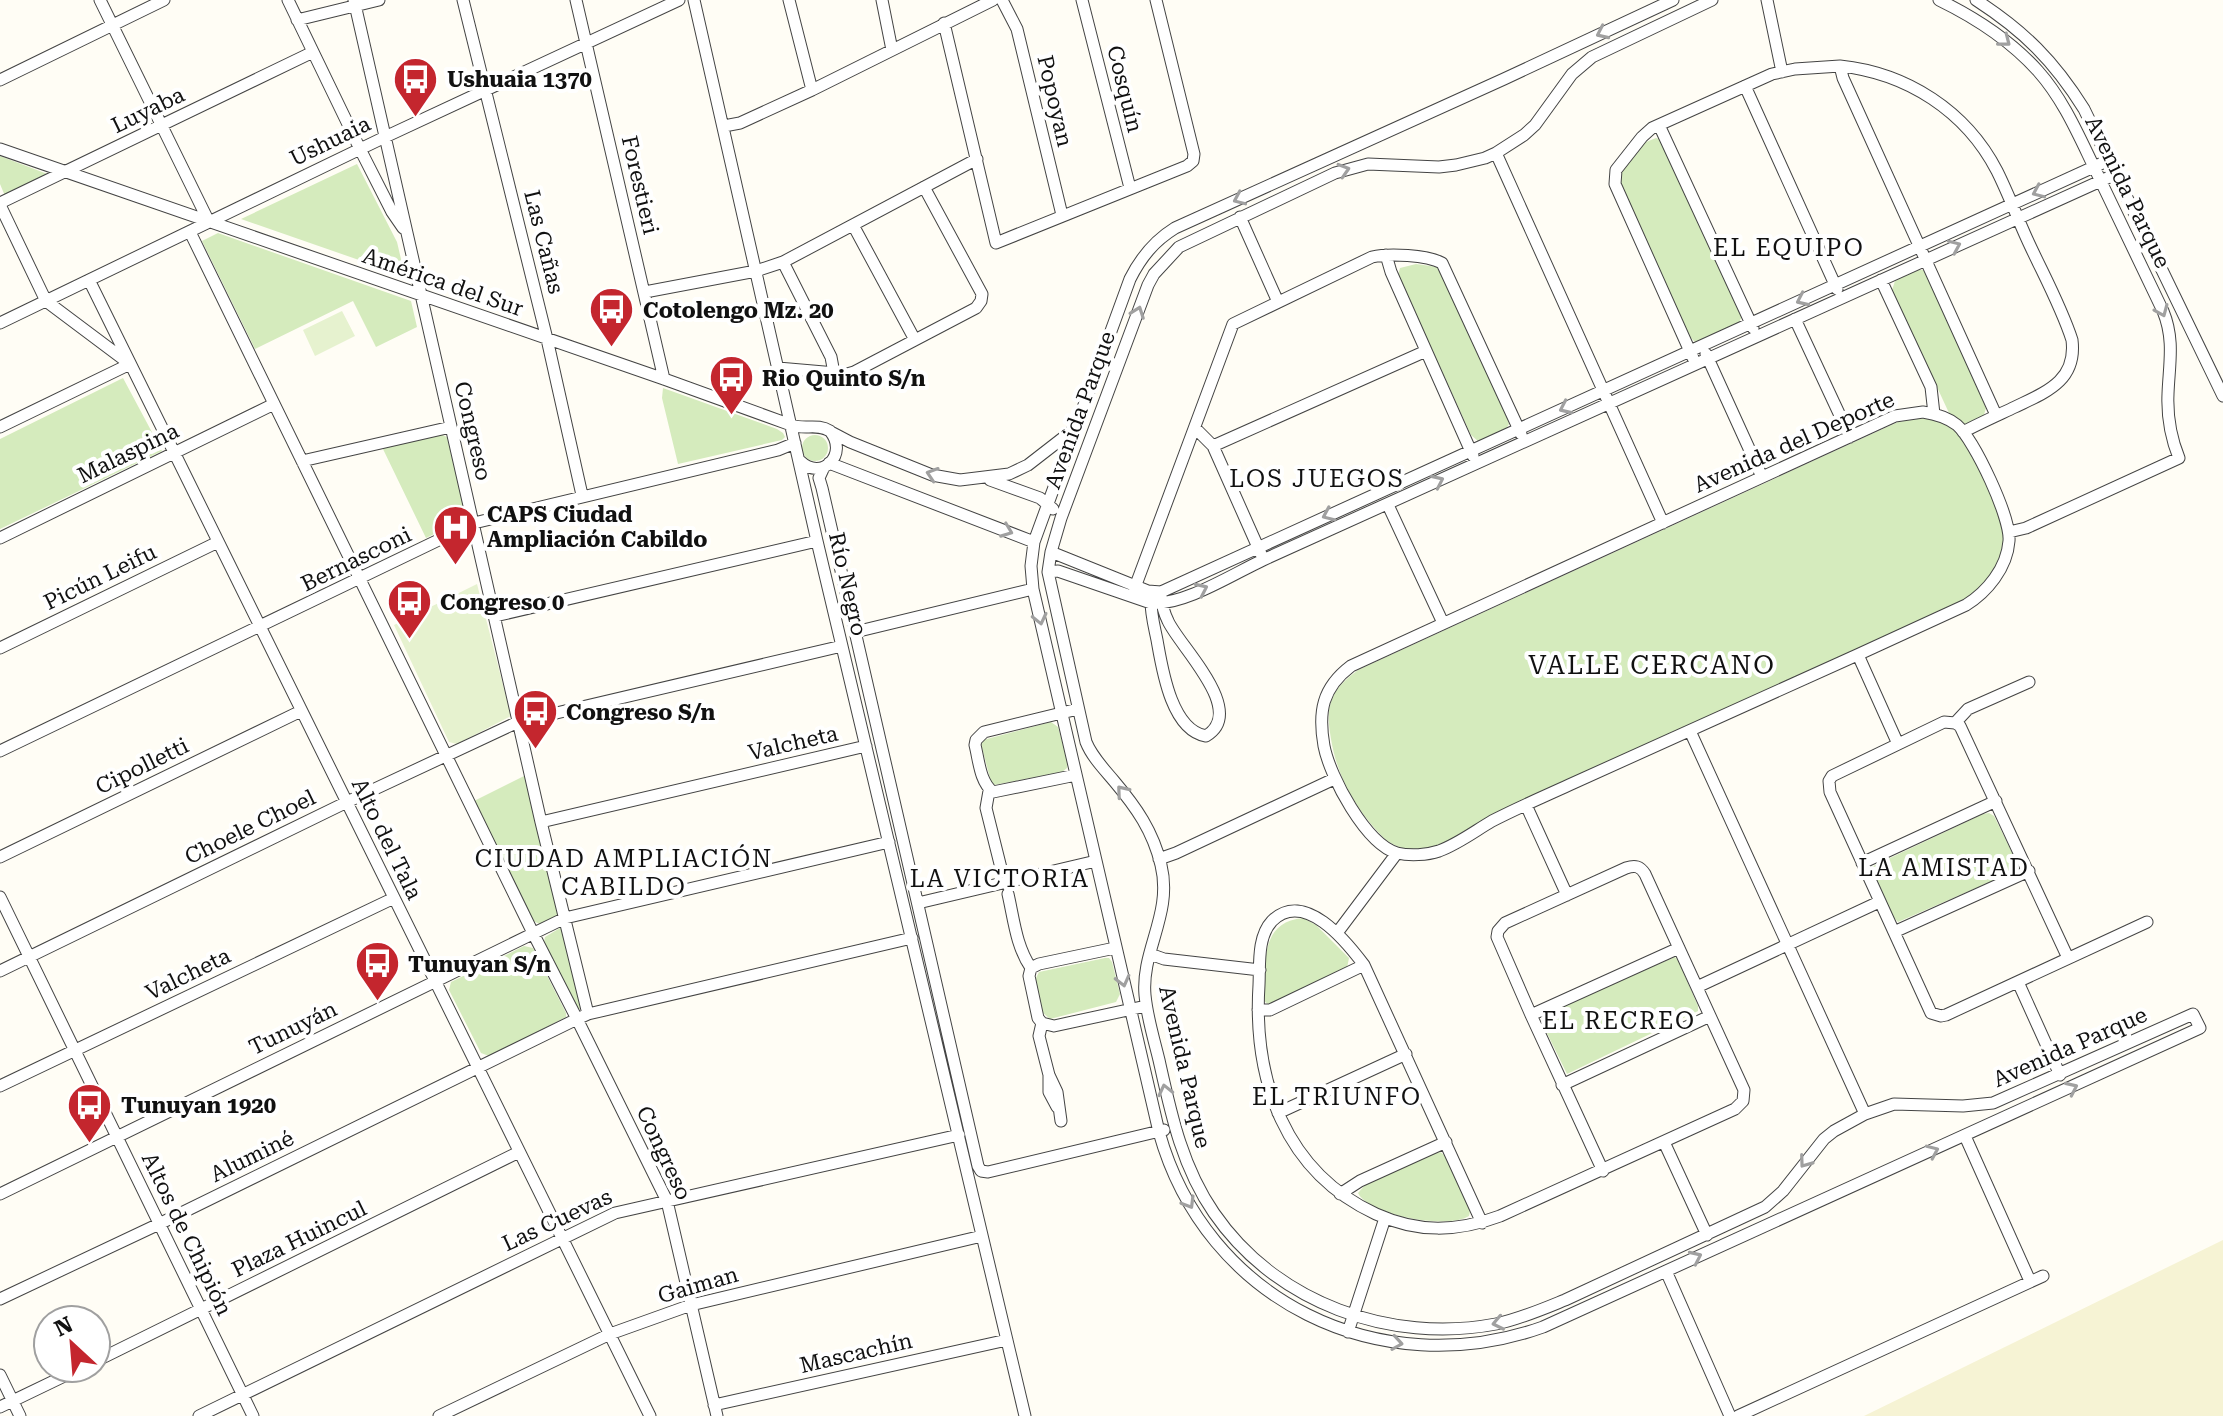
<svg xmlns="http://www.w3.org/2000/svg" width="2223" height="1416" viewBox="0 0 2223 1416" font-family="'Roboto Serif',serif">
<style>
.farmland{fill:#f6f3d4}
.green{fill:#d5ebbd}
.pitch{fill:#e6f2cf}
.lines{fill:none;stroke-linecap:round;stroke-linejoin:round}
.minor-casing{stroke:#444;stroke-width:13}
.minor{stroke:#fff;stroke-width:11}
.oneway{stroke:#a0a0a0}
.labels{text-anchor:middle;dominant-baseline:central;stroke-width:8;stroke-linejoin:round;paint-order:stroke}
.poi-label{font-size:22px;font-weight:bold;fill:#111;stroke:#fff;text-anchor:start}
.street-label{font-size:22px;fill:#111;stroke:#fff}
.neighbourhood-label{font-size:24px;letter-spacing:2px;fill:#111;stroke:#fff}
.quarter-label{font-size:26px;letter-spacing:2px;fill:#111;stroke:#fff}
</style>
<rect width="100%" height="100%" fill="#fffdf5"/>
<!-- farmland -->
<path class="farmland" d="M2223,1240V1416H1864Z"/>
<!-- green -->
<path class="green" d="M1656,138L1660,139L1742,316L1738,325L1699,342H1695L1689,336L1619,179V175L1646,142Z
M0,156L50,175L5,196L0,184Z
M357,164L397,242L405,276L241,219Z
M218,233L411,301L417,327L376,347L353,301L255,349L202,241Z
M1416,264L1438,267L1507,417L1509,424L1506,429L1479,442L1471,435L1398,275L1400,268Z
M1916,270H1923L1929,275L1986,408L1984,415L1978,419L1965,424L1949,413L1892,290L1895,281Z
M123,378L162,451L0,529V439Z
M663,388L777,429L783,433L785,437L782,440L678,464L662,398Z
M1924,418C1933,420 1941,421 1949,426C1970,439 1993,502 2005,526C2006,556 1991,575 1973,597L1450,843C1430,848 1410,855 1391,843C1386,841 1381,835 1377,831C1353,804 1337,775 1331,739C1329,726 1327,715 1331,702C1335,688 1346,679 1358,670L1898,422Z
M440,434L447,437L465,512L461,521L426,538L382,447Z
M802 448a13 13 0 1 1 26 0a13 13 0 1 1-26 0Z
M1051,722L1058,727L1068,763L1067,768L1062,772L994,785L991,782L981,744L983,740Z
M526,775L559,913L556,918L542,925L533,921L474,801Z
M1989,813L1994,816L2017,862V867L2013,872L1898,922L1894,918L1871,867L1983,814Z
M1303,918L1316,925L1349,958L1347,968L1273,1004H1268L1264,1001C1266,967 1258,922 1303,918Z
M560,928L566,931L584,1007L577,1010L544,942L545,937Z
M524,946L533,948L566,1013V1017L489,1056L481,1053L449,990L451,982Z
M1675,957L1678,960L1698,1006V1011L1567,1074L1542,1023V1018L1545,1013Z
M1105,958H1109L1112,962L1120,994L1116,1002L1050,1019L1042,1012L1035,980L1039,972Z
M1440,1152L1446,1156L1470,1211L1469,1216C1447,1230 1368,1215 1358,1193L1365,1185L1434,1153Z"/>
<!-- pitch -->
<path class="pitch" d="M342,311L355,336L315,356L303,330Z
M477,584L511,716L457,744L449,742L394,625Z"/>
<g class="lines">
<defs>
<path id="minor" d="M100,0L209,222
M288,0L360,149L392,212L403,228
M354,0L541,822L588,1014
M463,0L547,339L582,495
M576,0L664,379
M694,0L817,541L1025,1416
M789,0L812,90
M882,0L892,50
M1002,0L1017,29L1062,215
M1082,0L1130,188
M1673,0L1504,79L1175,228C1154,241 1141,257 1130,279L1034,542L1031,566L1033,589L1159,1132C1206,1301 1380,1385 1543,1327L2200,1028L2193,1014L1993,1103L1963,1106L1894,1104L1865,1114L1834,1131L1824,1139L1783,1191L1765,1207L1565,1300C1543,1309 1520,1319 1496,1324C1390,1344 1276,1303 1214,1213C1182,1167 1171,1114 1159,1060C1154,1039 1147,1017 1145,995C1141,950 1173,914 1161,865C1153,831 1136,807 1114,781C1104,769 1092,757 1086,742L1048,572L1051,552L1061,518L1148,285L1154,274L1179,247L1335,173L1368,164L1439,167L1456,165L1485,158L1496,153L1524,135L1535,125L1572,74L1592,57L1712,0
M1767,0L1782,72
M1939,0C1976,18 2011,41 2038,71C2063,99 2078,134 2094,167C2117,215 2140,263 2163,311C2175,340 2169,365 2168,394C2167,416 2171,438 2179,458L2026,528L2009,532
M1976,0C2024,31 2054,61 2084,109L2223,396
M297,20L379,0
M944,23L996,243L1187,166L1193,161L1194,154L1156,0
M1840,66C1907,73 1966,111 1997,171C2008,193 2017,217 2027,239C2042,272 2061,306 2072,340C2077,381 2046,392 2015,407C1998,415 1980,423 1963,432
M0,80L164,0
M1745,86L1837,289
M1659,125L1753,328
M724,126L740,123L812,90L993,0
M0,149L664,379L791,425C805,430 817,423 830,431C849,454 822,482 800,461
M1496,153L1663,523
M0,203L313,52
M0,205L46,301L130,364L0,427
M1240,217L1278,302
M853,225L915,340
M1386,255L1391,272L1473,456
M783,262L831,357L834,373
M89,280L650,1416
M1881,280L1931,387L1934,414
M645,292L756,271L783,262L977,159
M1795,319L1850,437
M0,323L385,137L679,0
M1706,354L1762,477
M1693,358L1615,184L1616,170L1642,137L1652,128L1772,74L1795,69L1840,66L1843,78L1996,415
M778,368L847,374L854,372L976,308L981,301L982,294L924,187
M1923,412C1936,414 1947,417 1957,425C1975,441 2011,518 2009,541C2007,568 1987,592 1966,605C1834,666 1701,726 1569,785C1543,797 1517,808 1492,821C1475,831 1458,844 1439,851C1427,855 1410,856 1397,853C1366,844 1330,777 1324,746C1318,712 1322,688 1351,666L1895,416Z
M1195,428L1213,446L1261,554
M831,432L850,442L932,475L960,480L1009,474L1028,465L1077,427
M1213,446L1426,351
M302,461L451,427
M829,463L1034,542
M824,467L819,478L822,488L978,1166L981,1171L988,1172L1164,1130
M990,480L1040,498L1053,509
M1388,505L1443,623
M0,538L274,404
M1051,552L1148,591L1161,592L2109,160
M1048,572L1058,571L1151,603C1183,606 1233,574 1263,560L2116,174
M1134,590L1233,324L1372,257C1389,253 1427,255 1442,263L1521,434
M1151,596C1150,611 1154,625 1157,640C1162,668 1171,730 1206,736C1248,711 1179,646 1168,621C1164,613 1162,605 1161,596
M495,616L817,541
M855,632L1033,589
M0,648L218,542
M1858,655L1898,744
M1955,723L1968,709L2029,682
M1690,731L1865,1114
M0,751L474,523L778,450L795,443
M1076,775L993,792C980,782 979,761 975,745L976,740L984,732L1078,709
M989,791L986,808L1001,868
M1526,805L1567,895
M541,822L866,746
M0,857L301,711
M1159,859L1176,853L1334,779
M1862,863L1996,801
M1008,894C1014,920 1016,946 1031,968
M0,897L253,1416
M918,903L1096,861
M1894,932L2029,871
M1337,933L1397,853
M1115,948L1039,964L1031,968L1029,976L1038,1018L1042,1023L1054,1026L1146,1006
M1150,954L1164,959L1260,970
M2068,958L1960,726L1955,723L1944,722L1832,776L1829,781L1830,792L1931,1013L1941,1016L1946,1015L2147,922
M0,971L347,802L518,722L842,646
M2018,982L2060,1075
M1697,987L1879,902
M1258,1010H1270L1364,965
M1531,1015L1679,948
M1042,1023L1039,1036L1049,1075
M1562,1085L1710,1016
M0,1086L394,898
M1057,1107L1049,1092V1075L1057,1092L1061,1121
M1278,1113L1406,1054
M1965,1136L2030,1281
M1664,1142L1707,1235
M0,1194L565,918L889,842
M1340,1194L1360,1181L1446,1142
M1482,1223L1364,965C1346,941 1304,889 1272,921C1257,937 1260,965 1259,985C1253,1080 1285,1172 1376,1214C1418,1233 1457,1232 1500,1216L1735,1109L1743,1101L1744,1090L1645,874C1640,866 1635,865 1626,868L1505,923L1498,931L1497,937L1531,1015L1603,1171
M1666,1271L1730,1416
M0,1299L159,1224L577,1019L533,933L190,232
M1348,1332L1385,1218
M96,1361L519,1152
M0,1375L20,1416
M714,1405L1007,1340
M0,1407L81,1368
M199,1416L615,1213L959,1135
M439,1416L610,1334L691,1305L982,1236
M717,1416L667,1201L577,1019L588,1014L912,938
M1738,1416L2043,1276"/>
</defs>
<!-- minor casing -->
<use href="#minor" class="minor-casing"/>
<!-- minor -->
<use href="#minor" class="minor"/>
</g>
<!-- one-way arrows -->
<defs><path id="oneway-chevron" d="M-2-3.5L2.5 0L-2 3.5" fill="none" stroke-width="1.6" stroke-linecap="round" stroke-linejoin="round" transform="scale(2)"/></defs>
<g class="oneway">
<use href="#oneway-chevron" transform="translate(1602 33) rotate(155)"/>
<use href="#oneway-chevron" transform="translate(2005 41) rotate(38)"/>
<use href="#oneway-chevron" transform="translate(1344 170) rotate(-17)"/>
<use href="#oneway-chevron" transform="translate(2038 192) rotate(156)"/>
<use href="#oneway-chevron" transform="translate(1239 199) rotate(156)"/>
<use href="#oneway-chevron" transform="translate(1955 246) rotate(-24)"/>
<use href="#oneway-chevron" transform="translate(1802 300) rotate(155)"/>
<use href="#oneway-chevron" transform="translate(2162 311) rotate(67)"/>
<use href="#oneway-chevron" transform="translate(1138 312) rotate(-70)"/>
<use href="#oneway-chevron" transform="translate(1565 408) rotate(155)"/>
<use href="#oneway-chevron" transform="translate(932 474) rotate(-162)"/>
<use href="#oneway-chevron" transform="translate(1438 481) rotate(-25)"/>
<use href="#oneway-chevron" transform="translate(1328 515) rotate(156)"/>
<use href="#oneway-chevron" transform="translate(1007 531) rotate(21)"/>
<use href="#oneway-chevron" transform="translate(1202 589) rotate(-25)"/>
<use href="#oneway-chevron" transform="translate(1040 619) rotate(77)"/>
<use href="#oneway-chevron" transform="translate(1122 791) rotate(-130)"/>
<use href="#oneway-chevron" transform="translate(1123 981) rotate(76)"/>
<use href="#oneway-chevron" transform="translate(2072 1088) rotate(-25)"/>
<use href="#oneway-chevron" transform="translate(1165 1090) rotate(-103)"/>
<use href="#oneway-chevron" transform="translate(1933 1151) rotate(-24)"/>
<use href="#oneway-chevron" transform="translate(1805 1162) rotate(126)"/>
<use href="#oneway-chevron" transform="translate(1189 1203) rotate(59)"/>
<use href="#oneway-chevron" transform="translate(1696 1257) rotate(-25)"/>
<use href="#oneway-chevron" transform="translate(1498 1323) rotate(168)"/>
<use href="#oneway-chevron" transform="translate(1397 1343) rotate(9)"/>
</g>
<!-- icons -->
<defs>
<symbol id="bus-pin" viewBox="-11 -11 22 30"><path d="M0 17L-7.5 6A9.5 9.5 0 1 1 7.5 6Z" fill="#c4262e" stroke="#fff"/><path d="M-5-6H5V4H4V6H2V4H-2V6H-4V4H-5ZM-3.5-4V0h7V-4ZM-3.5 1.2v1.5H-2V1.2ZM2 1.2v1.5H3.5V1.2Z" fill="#fff"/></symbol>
<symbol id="hospital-pin" viewBox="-11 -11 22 30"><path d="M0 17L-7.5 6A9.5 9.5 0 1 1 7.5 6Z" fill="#c4262e" stroke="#fff"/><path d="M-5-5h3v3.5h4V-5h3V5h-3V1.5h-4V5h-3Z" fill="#fff"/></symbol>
</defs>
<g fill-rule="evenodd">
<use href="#bus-pin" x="390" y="54" width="51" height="69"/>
<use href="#bus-pin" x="586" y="284" width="51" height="69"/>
<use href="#bus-pin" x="706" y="352" width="51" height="69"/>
<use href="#hospital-pin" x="430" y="502" width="51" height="69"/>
<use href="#bus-pin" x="384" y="576" width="51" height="69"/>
<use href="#bus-pin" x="510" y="686" width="51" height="69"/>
<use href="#bus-pin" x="352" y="938" width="51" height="69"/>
<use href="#bus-pin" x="64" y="1080" width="51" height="69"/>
</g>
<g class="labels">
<!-- poi labels -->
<g class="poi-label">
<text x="447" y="79">Ushuaia 1370</text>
<text x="643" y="310">Cotolengo Mz. 20</text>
<text x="762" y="378">Rio Quinto S/n</text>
<text x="487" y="514">CAPS Ciudad<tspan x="487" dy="25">Ampliación Cabildo</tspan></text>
<text x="440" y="602">Congreso 0</text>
<text x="566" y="712">Congreso S/n</text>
<text x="408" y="964">Tunuyan S/n</text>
<text x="121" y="1105">Tunuyan 1920</text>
</g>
<!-- street labels -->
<g class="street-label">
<text transform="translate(1125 89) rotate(76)">Cosquín</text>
<text transform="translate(1055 101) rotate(77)">Popoyan</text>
<text transform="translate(148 110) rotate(-26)">Luyaba</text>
<text transform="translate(330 141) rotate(-26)">Ushuaia</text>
<text transform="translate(640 185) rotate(77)">Forestieri</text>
<text transform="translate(2128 192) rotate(64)">Avenida Parque</text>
<text transform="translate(544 242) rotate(76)">Las Cañas</text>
<text transform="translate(443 282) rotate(19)">América del Sur</text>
<text transform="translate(1080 410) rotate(-70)">Avenida Parque</text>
<text transform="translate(473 431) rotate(77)">Congreso</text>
<text transform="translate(1794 442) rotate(-24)">Avenida del Deporte</text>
<text transform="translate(128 453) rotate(-26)">Malaspina</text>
<text transform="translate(356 559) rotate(-26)">Bernasconi</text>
<text transform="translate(100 577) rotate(-26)">Picún Leifu</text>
<text transform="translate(848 584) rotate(77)">Río Negro</text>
<text transform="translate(793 743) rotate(-13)">Valcheta</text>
<text transform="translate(142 766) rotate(-26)">Cipolletti</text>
<text transform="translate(250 827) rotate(-26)">Choele Choel</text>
<text transform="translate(387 839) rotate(64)">Alto del Tala</text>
<text transform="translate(188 974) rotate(-26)">Valcheta</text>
<text transform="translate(293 1028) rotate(-26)">Tunuyán</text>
<text transform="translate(2070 1047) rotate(-24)">Avenida Parque</text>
<text transform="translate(1185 1067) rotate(77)">Avenida Parque</text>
<text transform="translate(664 1153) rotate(65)">Congreso</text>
<text transform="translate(252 1156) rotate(-26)">Aluminé</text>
<text transform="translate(557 1220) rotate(-25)">Las Cuevas</text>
<text transform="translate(187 1234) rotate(64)">Altos de Chipión</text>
<text transform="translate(299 1239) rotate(-26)">Plaza Huincul</text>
<text transform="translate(698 1285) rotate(-16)">Gaiman</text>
<text transform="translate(856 1353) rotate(-13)">Mascachín</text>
</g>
<!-- neighbourhood labels -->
<g class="neighbourhood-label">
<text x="1789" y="248">EL EQUIPO</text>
<text x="1317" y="479">LOS JUEGOS</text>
<text x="624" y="859">CIUDAD AMPLIACIÓN<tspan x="624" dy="28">CABILDO</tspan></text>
<text x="1944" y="868">LA AMISTAD</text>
<text x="1000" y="879">LA VICTORIA</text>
<text x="1619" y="1021">EL RECREO</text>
<text x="1337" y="1097">EL TRIUNFO</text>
</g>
<!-- quarter labels -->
<g class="quarter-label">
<text x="1652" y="665">VALLE CERCANO</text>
</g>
</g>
<!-- north arrow -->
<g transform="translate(72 1344) rotate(334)"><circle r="38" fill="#ffffff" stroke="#a0a0a0" stroke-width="2"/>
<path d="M0-6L14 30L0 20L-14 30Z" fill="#c4262e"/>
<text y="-12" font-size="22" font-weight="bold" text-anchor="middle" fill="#111111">N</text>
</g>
</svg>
